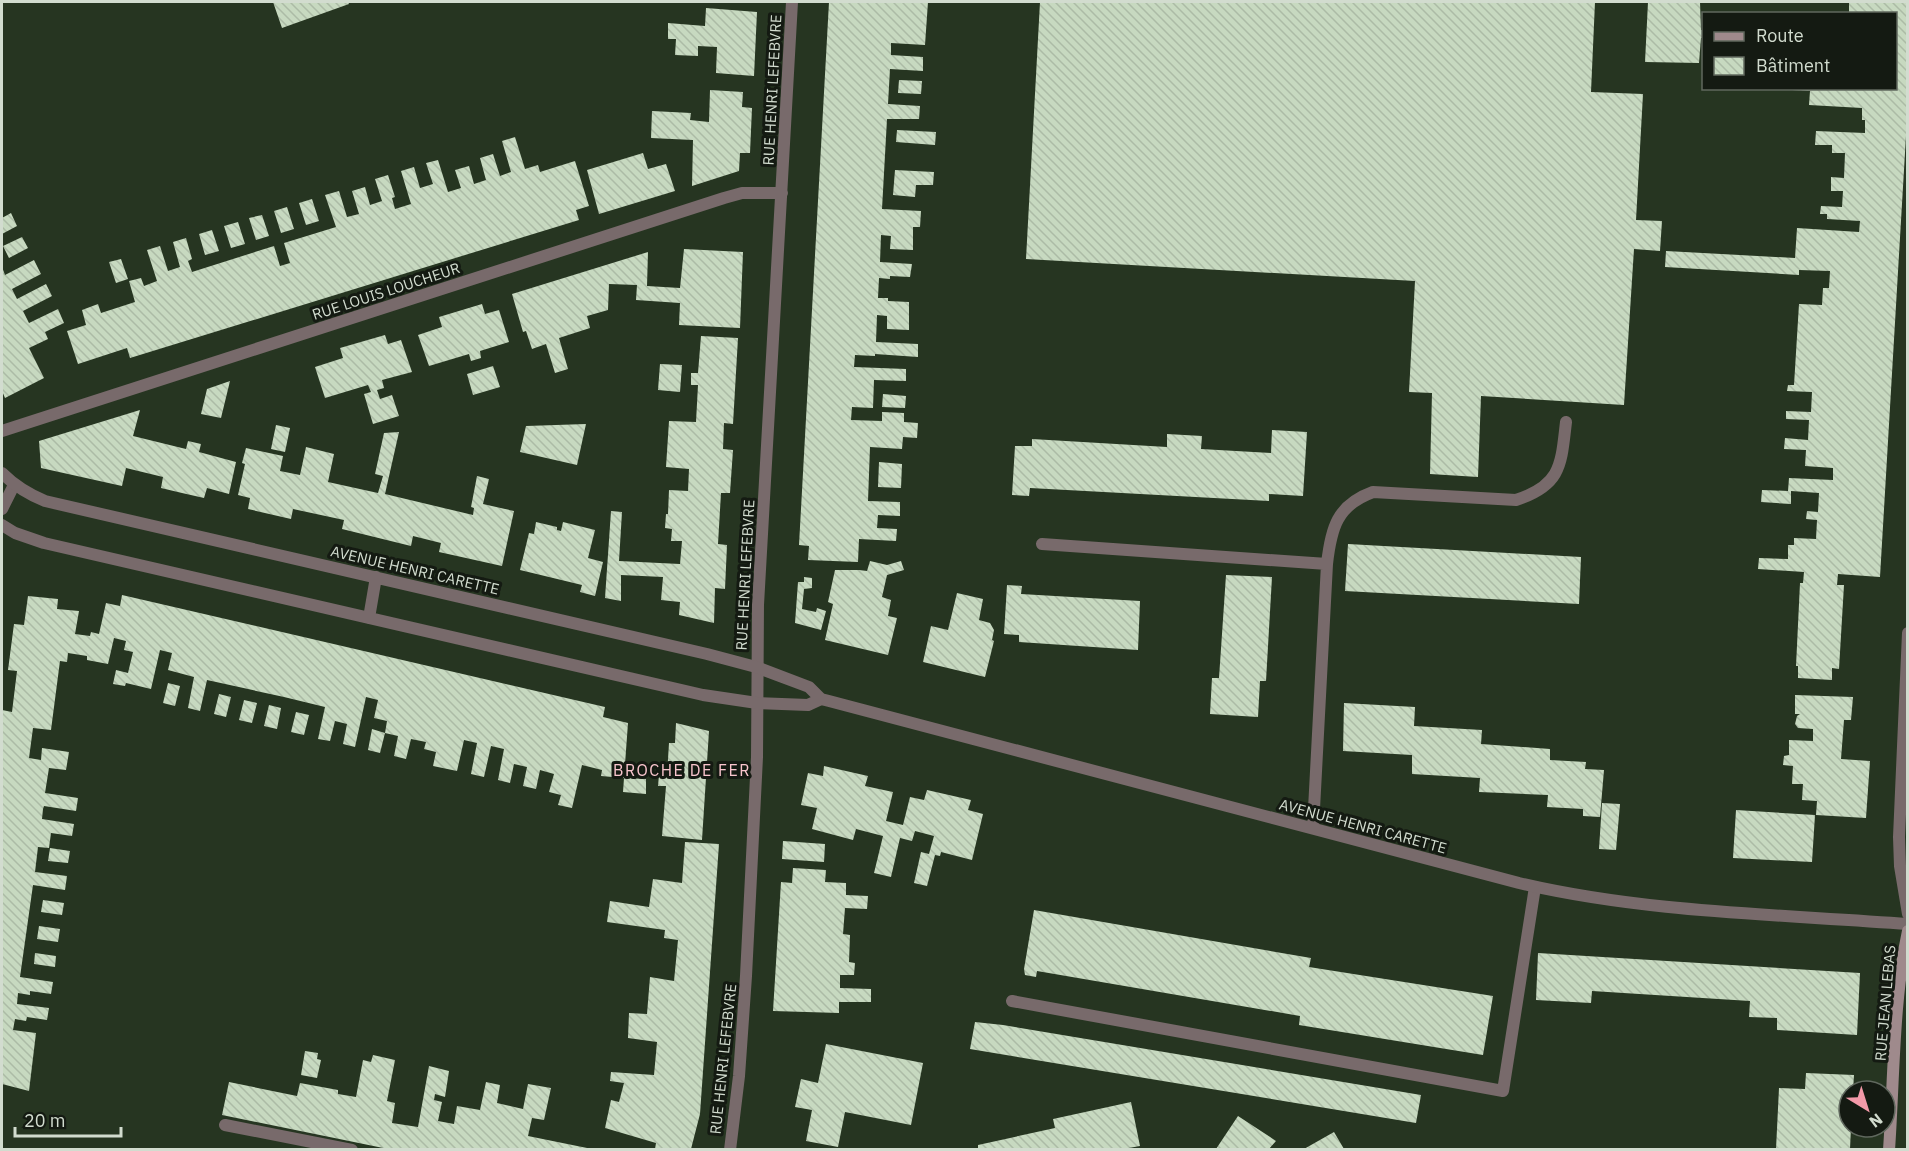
<svg xmlns="http://www.w3.org/2000/svg" width="1909" height="1151" viewBox="0 0 1909 1151" font-family="'IBM Plex Sans',sans-serif">
<style>
.building{fill:url(#building-back-hatch)}
.lines{fill:none;stroke-linecap:round;stroke-linejoin:round}
.service{stroke:#786a6b;stroke-width:12}
.minor{stroke:#786a6b;stroke-width:12}
.tertiary{stroke:#786a6b;stroke-width:12}
.secondary{stroke:#9f8a8c;stroke-width:12}
.labels{text-anchor:middle;dominant-baseline:central;stroke-width:6;stroke-linejoin:round;paint-order:stroke}
.street-label{font-size:15px;fill:#d2dccf;stroke:#141a12}
.neighbourhood-label{font-size:16px;letter-spacing:1.5px;fill:#f9c5cd;stroke:#141a12}
</style>
<defs>
<pattern id="building-back-hatch" width="6" height="6" patternUnits="userSpaceOnUse" patternTransform="scale(1.5)"><rect width="6" height="6" fill="#c7d9c0"/><path d="M-1 5l2 2M0 0l6 6M5-1l2 2" fill="none" stroke="#acbba6"/></pattern>
</defs>
<rect width="100%" height="100%" fill="#263521"/>
<!-- building -->
<path class="building" d="M273,2H348L349,4L282,28Z
M829,2H928L925,45L891,43V55L923,57V71L890,69L888,104L920,106L919,119H887L882,209L921,211L920,227H913V250L890,249L891,236L881,235L880,262L912,264L910,277L890,276V279L879,278L878,298H888V301L909,302V330L887,329V316L877,315L876,342L918,344V357L875,354V356L855,355L854,367L906,369V381L874,380L873,408L852,407L851,420L882,421V412L904,413V422L918,423L917,438L903,437L902,449L870,447L868,501L900,502V516L878,515L877,528L897,529L896,541L859,539L858,562L808,560L809,546L799,545Z
M1040,2H1595L1591,92L1643,94L1636,220L1662,221L1660,251L1634,249L1624,405L1481,396L1478,477L1430,474L1432,393L1409,392L1415,281L1026,259Z
M1648,2H1700L1701,30H1704V38H1701L1699,63L1645,62Z
M1849,2H1908V102L1880,577L1838,574L1837,585H1844L1839,669L1832,668V680L1798,678V666H1796L1800,583H1803L1804,572L1758,569L1759,558L1788,559V545H1794V538L1816,539L1817,520L1806,519L1807,511L1818,512L1819,493L1791,491V504L1761,502L1762,490L1788,491L1789,478L1833,480V468L1805,466L1806,450L1784,449L1785,438L1808,440L1809,420L1786,419V411L1811,412L1812,392L1787,391L1788,385H1794L1799,304L1822,305L1823,288H1829L1830,271L1799,270V275L1665,267L1666,251L1795,258L1797,228L1859,232L1860,221L1827,219V214H1820L1821,206L1842,207L1843,191H1831V177L1844,178L1845,153H1832V145H1815L1816,131L1865,133V120H1862V108L1809,105L1810,91L1792,90V88H1896V14H1849Z
M706,8L757,12L754,76L716,73L717,47L698,46V56L675,55L676,39H668V23L705,26Z
M899,80L922,81L921,94L898,93Z
M710,90L743,92L742,107L752,108L750,153H740L739,171L692,186L693,140L651,138L652,111L691,113L690,120L709,122Z
M897,130L936,132L935,145L896,142Z
M515,137L525,169L538,165L540,172L575,161L589,206L576,210L579,220L130,358L127,348L78,364L67,331L86,325L82,310L98,304L101,313L135,302L129,281L141,278L144,286L157,281L147,250L160,246L168,271L180,267L173,242L186,238L192,259L188,261L192,272L274,246L280,266L290,263L284,243L336,227L325,195L339,191L347,217L359,214L352,191L365,187L370,205L382,201L375,179L388,175L395,197L392,198L395,209L411,204L401,171L414,167L420,188L433,184L426,163L438,160L448,192L461,188L455,170L469,166L474,184L486,180L480,158L493,154L500,176L511,172L502,141Z
M643,153L648,169L666,164L675,191L599,214L587,170Z
M895,170L934,172L933,185H916L915,197L893,195Z
M312,199L319,221L306,225L299,203Z
M287,207L294,229L281,233L274,211Z
M11,213L17,226L2,234V218Z
M262,215L269,236L256,240L249,218Z
M238,222L245,244L231,248L224,226Z
M212,230L219,251L205,255L199,234Z
M22,237L28,248L9,258L3,246Z
M684,249L743,252L740,328L679,325L680,303L636,300L637,285L609,284L608,310L587,316L590,328L559,338L568,369L555,373L546,344L532,349L526,331L523,332L512,294L648,252L647,286L680,288Z
M121,259L128,279L116,283L109,262Z
M34,260L41,274L12,289L17,299L46,284L52,296L23,311L29,323L58,309L64,323L45,332L48,339L29,348L44,378L5,398L2,391V267L5,275Z
M482,304L485,314L499,310L509,342L480,351L481,358L471,361L469,354L429,366L418,335L442,327L439,317Z
M385,335L388,344L401,340L412,372L382,380L384,388L377,390L380,399L392,395L399,416L373,424L364,394L371,392L368,385L325,398L315,367L343,358L340,348Z
M701,336L738,338L733,424L724,423L723,449L733,450L730,493H721L718,544L727,545L725,589L715,588L714,623L679,615L680,602L661,600L663,577L621,575V601L605,598L611,511L622,512L619,561L680,564L682,541H671L672,529L665,528L666,514H668L669,490L688,491L689,469L666,467L669,421L696,422L698,385H691V373H698Z
M660,364L682,365L680,392L658,390Z
M493,366L500,387L473,395L467,374Z
M230,381L221,418L201,414L207,389Z
M883,394L906,396L905,408L882,407Z
M140,410L133,436L186,449L188,441L201,444L199,452L236,462L229,494L207,488L204,498L182,493L161,488L163,477L126,468L122,486L41,468L39,441Z
M586,424L577,465L520,452L526,426Z
M276,425L290,428L285,452L271,449Z
M1272,430L1307,432L1303,496L1269,494V501L1030,488L1029,496L1012,495L1015,446H1032V439L1167,447V434L1202,436L1201,449L1271,453Z
M399,432L385,494L473,515L474,508L471,507L477,476L489,479L483,504L514,511L502,566L439,552L441,543L413,536L411,546L342,529L344,520L293,509L291,519L248,509L250,498L238,495L245,464L242,463L246,448L283,456L280,471L300,475L306,447L334,454L328,482L378,493L383,476L375,474L384,433Z
M879,462L902,464L901,488L878,487Z
M536,522L557,527V530L561,531L563,522L595,530L588,558L603,562L595,596L580,592L582,585L520,570L529,533L534,534Z
M1348,544L1581,557L1579,604L1345,591Z
M870,561L887,565L901,561L904,570L887,575L882,597L891,600L888,616L897,618L888,655L825,640L833,604L828,602L835,570H859L867,571Z
M1226,575L1272,577L1266,681H1260L1258,717L1210,714L1212,678H1219Z
M804,577L812,578V588L804,589L802,609L816,612L817,608L826,611L821,630L795,623L798,582H804Z
M1007,585L1022,586L1021,594L1140,601L1138,650L1019,642V635L1004,634Z
M957,593L983,599L979,620L990,623L994,630L992,640L994,641L985,677L923,662L931,626L948,630Z
M122,595L605,707L603,717L628,723L624,778L601,776L602,770L582,765L572,808L558,805L561,795L549,792L554,774L540,770L536,789L523,786L527,767L514,764L510,783L498,780L504,749L491,746L484,777L471,774L477,743L464,740L457,771L433,766L436,752L424,749L426,742L411,739L406,759L394,756L398,736L385,733L387,721L374,718L378,700L366,697L355,747L343,744L347,724L335,721L330,741L318,739L325,707L284,697L207,680L200,711L188,708L194,677L168,670L172,653L160,650L151,689L126,683L125,686L113,684L116,670L128,673L133,652L124,650L126,641L114,638L108,664L87,660V656L68,653L67,662L60,661L51,730L33,728L29,758L41,760L42,748L69,752L66,770L49,768L45,793L78,798L76,811L44,806L43,809L42,819L74,824L72,836L51,833L49,848L38,847L35,872L67,876L65,890L33,885L20,977L53,982L51,994L30,991V995L18,993L17,1004L49,1008L47,1020L27,1017L26,1021L15,1019L13,1030L36,1033L29,1091L2,1084V710L12,712L17,671L8,670L14,624L24,625L28,596L58,599L57,609L79,611L75,634L90,636L91,632L99,634L106,603L120,606Z
M168,683L180,686L175,706L163,703Z
M219,694L231,697L226,717L214,714Z
M1795,695L1853,697L1851,720H1844L1841,759L1870,761L1866,818L1816,815L1817,801L1802,800L1803,784H1792L1793,766L1783,765L1784,756L1789,755V740L1813,741V729L1798,728L1795,724L1797,716L1800,714H1795Z
M244,700L257,703L252,723L239,720Z
M1344,703L1415,707L1414,726L1482,730L1481,744L1550,749V760L1586,762L1585,769L1604,770L1600,817L1583,816V809L1547,807L1548,795L1479,792L1480,778L1412,774V755L1343,751Z
M269,705L281,708L277,729L264,726Z
M296,712L309,715L304,735L291,732Z
M676,723L709,731L702,840L662,836L666,786H658L659,775H667L669,743H675Z
M372,729L385,733L380,753L368,750Z
M824,766L868,776L865,786L893,792L886,821L903,825L910,797L924,800L927,790L971,800L968,810L983,814L972,860L941,852L940,856L935,855L927,886L914,883L921,852L929,854L934,836L915,831L912,841L900,838L891,877L874,873L883,836L856,829L853,840L812,829L817,808L801,805L808,773L823,776Z
M624,778L646,779V794L623,792Z
M1602,803L1620,804L1616,850L1599,849Z
M1736,810L1815,815L1812,862L1733,858Z
M783,841L825,844L824,862L782,859Z
M685,842L719,844L700,1114L691,1149H655L656,1143L605,1128L611,1100L619,1102L624,1083L610,1081L611,1072L654,1075L657,1042L628,1038L629,1013L647,1014L650,977L674,981L678,940L664,938L665,930L607,922L610,901L649,907L653,879L682,883Z
M50,848L70,851L68,863L48,861Z
M793,868L826,870L825,882L846,883V895L868,896L867,909L845,908L843,934L850,935L849,962L855,963L854,975H840V988L871,989V1002H839V1013L773,1011L781,882L792,883Z
M43,900L64,903L62,915L41,912Z
M1034,910L1311,958L1309,967L1493,996L1483,1055L1299,1025L1300,1016L1037,971L1036,977L1025,975L1024,969Z
M39,926L60,929L58,942L37,939Z
M35,953L56,956L55,967L34,964Z
M1538,953L1860,973L1857,1035L1777,1030V1018L1749,1017L1750,1001L1592,991L1591,1003L1536,1000Z
M975,1022L1003,1025L1421,1095L1416,1123L970,1049Z
M826,1044L923,1063L911,1125L845,1112L838,1147L806,1141L812,1110L795,1107L801,1079L818,1083Z
M305,1051L318,1053L317,1059L321,1060L317,1078L301,1075Z
M373,1055L395,1060L387,1101L395,1103L392,1123L418,1127L429,1066L449,1071L445,1097L435,1094L434,1100L442,1102L438,1121L454,1124L457,1106L480,1110L486,1082L500,1085L497,1103L523,1109L528,1084L551,1088L544,1120L532,1118L528,1136L592,1149H388L222,1115L229,1082L297,1096L300,1083L338,1090V1094L356,1097L363,1060L371,1062Z
M1806,1073L1854,1075L1853,1091H1849V1127H1851L1850,1149H1776L1779,1088L1805,1089Z
M1131,1102L1140,1146L1123,1149H978V1145L1055,1128L1053,1119Z
M1238,1116L1276,1141L1269,1149H1216Z
M1334,1132L1344,1149H1304Z"/>
<g class="lines">
<!-- service -->
<path class="service" d="M1908,633L1899,837L1900,866L1908,914
M1012,1001L1503,1091L1535,887
M225,1125L352,1150"/>
<!-- minor -->
<path class="minor" d="M2,431L724,198L742,193H782
M2,509L14,485
M1042,544L1327,564C1331,528 1337,505 1373,492L1516,500C1562,485 1561,464 1566,422
M1313,828L1327,564
M730,1150L739,1076L746,976L757,757L758,605L792,2"/>
<!-- tertiary -->
<path class="tertiary" d="M2,473C15,486 28,494 45,501L707,654L756,667L809,687L821,699
M2,525L15,533L44,543L703,695L757,703L808,705L821,699L829,701L1519,883C1646,913 1778,914 1908,924
M369,618L376,577"/>
<!-- secondary -->
<path class="secondary" d="M1889,1150C1894,1079 1893,1000 1908,931"/>
</g>
<g class="labels">
<!-- street labels -->
<g class="street-label">
<text transform="translate(772 90) rotate(-87)">RUE HENRI LEFEBVRE</text>
<text transform="translate(386 291) rotate(-18)">RUE LOUIS LOUCHEUR</text>
<text transform="translate(415 570) rotate(13)">AVENUE HENRI CARETTE</text>
<text transform="translate(745 575) rotate(-87)">RUE HENRI LEFEBVRE</text>
<text transform="translate(1363 826) rotate(15)">AVENUE HENRI CARETTE</text>
<text transform="translate(1885 1003) rotate(-85)">RUE JEAN LEBAS</text>
<text transform="translate(723 1059) rotate(-84)">RUE HENRI LEFEBVRE</text>
</g>
<!-- neighbourhood labels -->
<g class="neighbourhood-label">
<text x="682" y="770">BROCHE DE FER</text>
</g>
</g>
<!-- border -->
<rect width="1909" height="1151" fill="none" stroke="#d2dccf" stroke-width="6"/>
<!-- legend -->
<rect x="1702" y="12" width="195" height="78" fill="#141a12" stroke="#60685e" stroke-width="1.5"/>
<rect x="1714" y="32" width="30" height="9" fill="#9f8a8c" stroke="#60685e" stroke-width="1.5"/>
<text x="1756" y="42" font-size="18" fill="#d2dccf">Route</text>
<rect x="1714" y="57" width="30" height="18" fill="url(#building-back-hatch)" stroke="#60685e" stroke-width="1.5"/>
<text x="1756" y="72" font-size="18" fill="#d2dccf">Bâtiment</text>
<!-- north arrow -->
<g transform="translate(1867 1109) rotate(142)"><circle r="28" fill="#141a12" stroke="#60685e" stroke-width="1.5"/>
<path d="M0-4.5L10 22L0 15L-10 22Z" fill="#f39aa9"/>
<text y="-9" font-size="16" font-weight="bold" text-anchor="middle" fill="#d2dccf">N</text>
</g>
<!-- scale -->
<path d="M15 1127v9h106v-9" fill="none" stroke="#d2dccf" stroke-width="3"/>
<text x="24" y="1127" font-size="18" fill="#d2dccf" stroke="#141a12" stroke-width="4.5" paint-order="stroke">20 m</text>
</svg>
